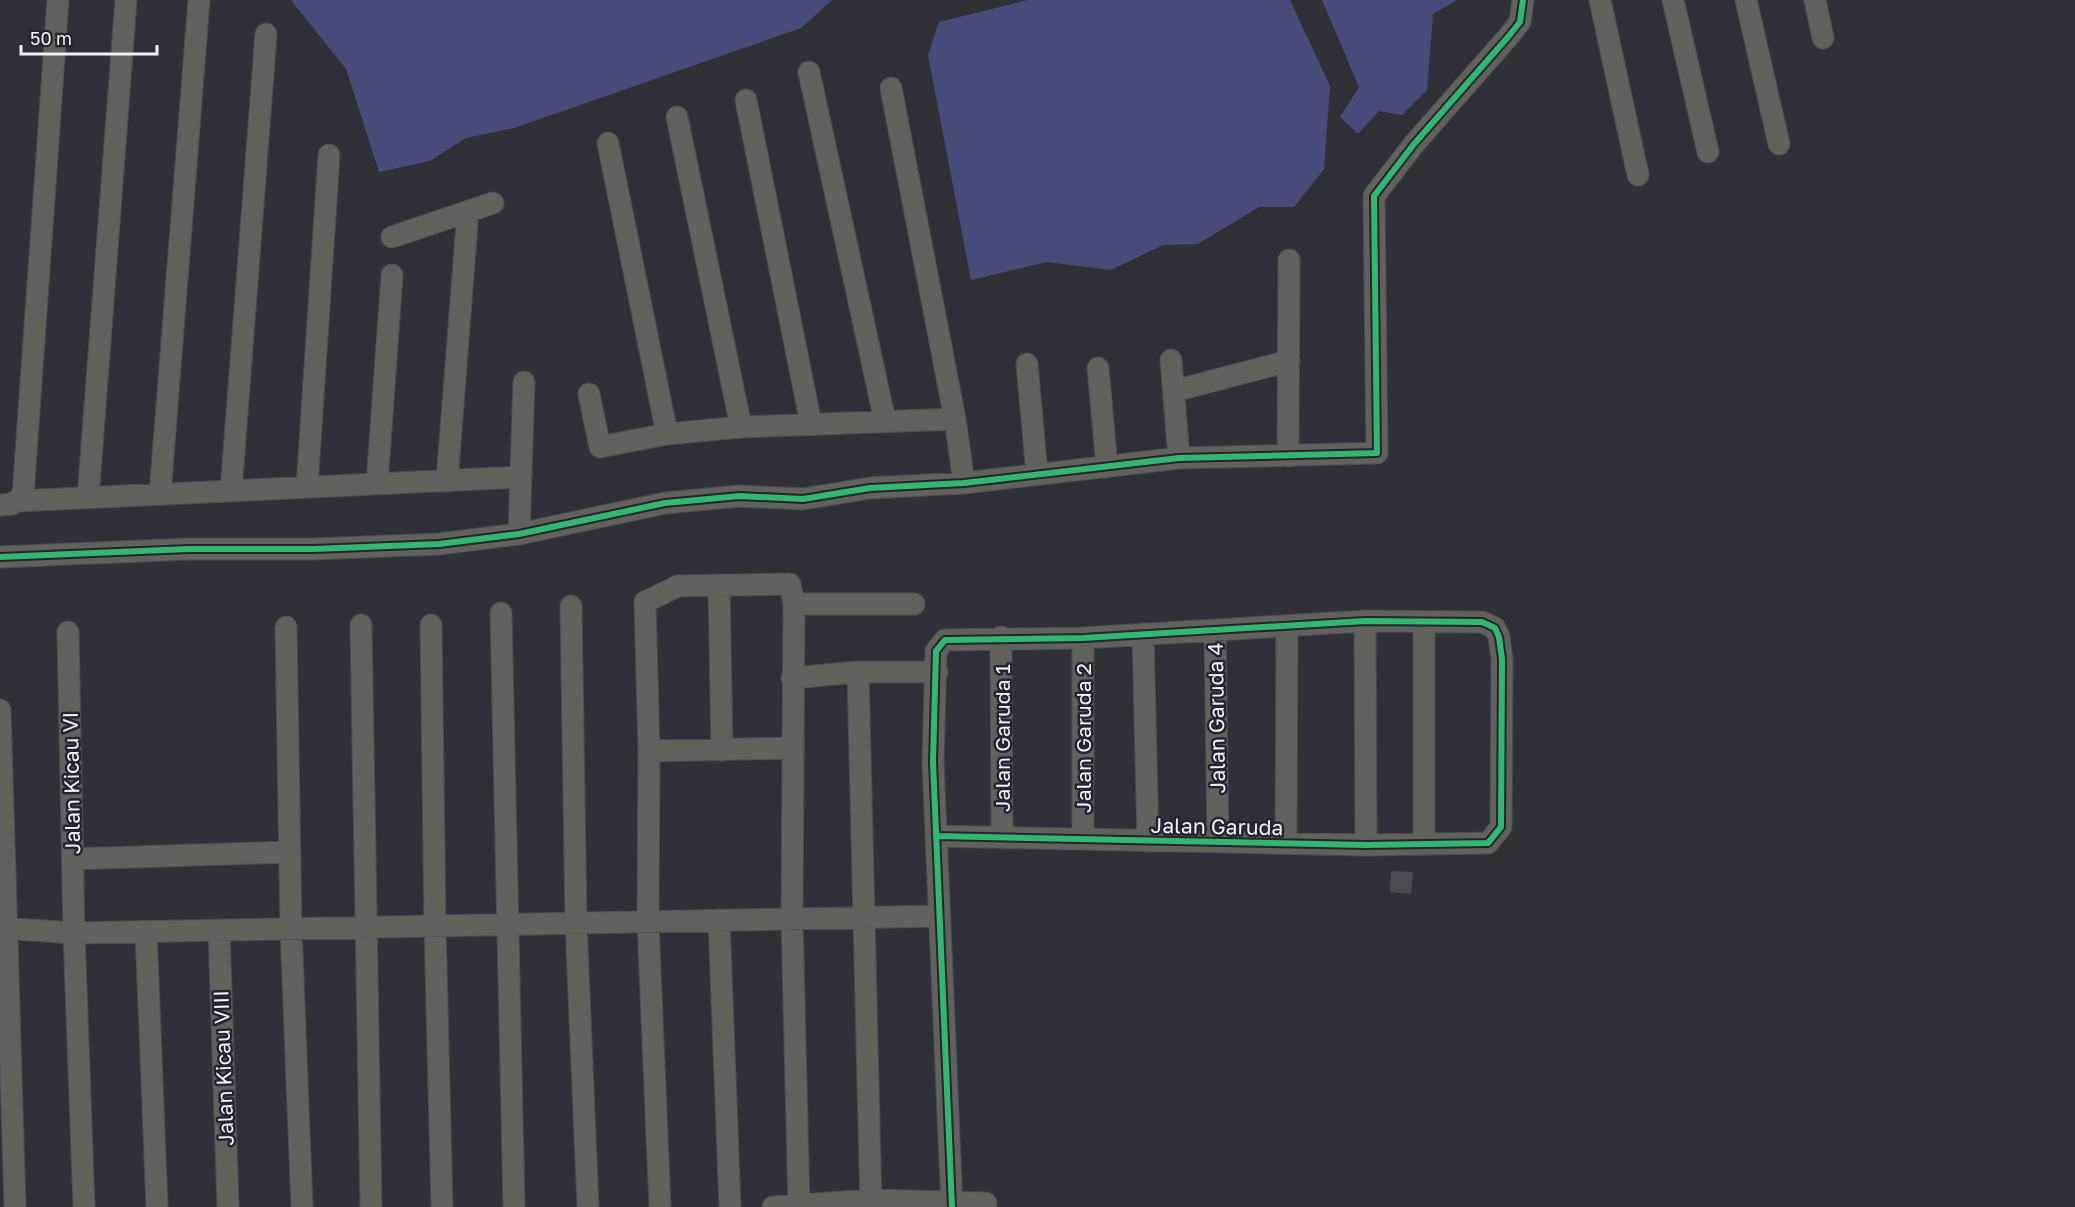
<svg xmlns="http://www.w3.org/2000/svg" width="2075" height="1207" viewBox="0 0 2075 1207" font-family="'Golos Text',sans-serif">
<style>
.water{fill:#494c7a}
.building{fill:#4b4c51}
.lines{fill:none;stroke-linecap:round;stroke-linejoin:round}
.street-casing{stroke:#4c4d52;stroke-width:23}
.street{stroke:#62625c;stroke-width:21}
.cycleway-casing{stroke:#242530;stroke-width:10}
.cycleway{stroke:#33b770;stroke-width:6}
.labels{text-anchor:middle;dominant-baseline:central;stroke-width:5;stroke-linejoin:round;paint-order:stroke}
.street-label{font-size:21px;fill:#f0f1f9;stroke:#242530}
</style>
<rect width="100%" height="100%" fill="#303138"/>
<!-- water -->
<path class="water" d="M291,0H832L801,28L514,128L466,138L430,161L379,172L346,69Z
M1028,0H1290L1330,86L1324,169L1294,207H1259L1198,244L1163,245L1111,270L1047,262L971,280L928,55L939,22Z
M1322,0H1457L1433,14L1427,90L1402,115L1379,111L1358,134L1340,117L1359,87Z"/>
<!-- building -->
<path class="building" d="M1391,871L1413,872L1411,894L1390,892Z"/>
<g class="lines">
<defs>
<path id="street" d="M1600,0L1638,175
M1673,0L1708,152
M1746,0L1779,144
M1815,0L1823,38
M809,72L885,421
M891,88L955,419L964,483
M746,100L811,424
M677,117L741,427
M608,143L667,434
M392,237L493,203
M1171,360L1179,458
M1027,364L1037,474
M1098,368L1107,467
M1174,391L1289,361
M589,394L600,447L667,434L741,427L955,419
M1288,456L1289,260
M447,481L468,211
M377,484L392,275
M307,487L329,155
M231,491L266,34
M160,494L199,0
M88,498L126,0
M18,501L521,477
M0,505L12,504L23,496L58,0
M519,534L524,382
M0,557L188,549H314L439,544L519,534L665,503L740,496L803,499L870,488L964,483L1179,458L1377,453L1374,196L1414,144L1508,37L1520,22L1523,0
M719,586L722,750
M794,604H914
M571,606L576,923L588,1207
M501,613L514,1207
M1365,621L1366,845
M1424,622V844
M361,625L371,1207
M431,625L435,926L442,1207
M286,627L291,928L302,1207
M1215,630L1218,842
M68,632L74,933L84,1207
M1143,634L1148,841
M1001,637L1002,838
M858,672L871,1207
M792,678L858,672H937
M0,710L15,1207
M649,751L793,748
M936,836L1366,845L1488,843L1501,827L1502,659L1499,637L1495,628L1482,622L1365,621L1083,638L945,640L936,651L933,762L952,1207
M1083,839V638
M1286,843L1287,626
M73,859L290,852
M719,920L730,1207
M0,928L74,933L940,916
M219,930L228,1207
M146,931L157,1207
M660,1207L648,922L649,751L645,602L678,586L790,584L794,604L792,919L799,1207
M773,1207L871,1200L986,1203"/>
</defs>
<!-- street casing -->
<use href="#street" class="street-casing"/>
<!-- street -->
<use href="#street" class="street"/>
<defs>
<path id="cycleway" d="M0,557L188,549H314L439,544L519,534L665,503L740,496L803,499L870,488L964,483L1179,458L1377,453L1374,196L1414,144L1508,37L1520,22L1523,0
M936,836L1366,845L1488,843L1501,827L1502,659L1499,637L1495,628L1482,622L1365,621L1083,638L945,640L936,651L933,762L952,1207"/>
</defs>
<!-- cycleway casing -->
<use href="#cycleway" class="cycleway-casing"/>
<!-- cycleway -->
<use href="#cycleway" class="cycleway"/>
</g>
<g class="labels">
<!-- street labels -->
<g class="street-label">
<text transform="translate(1216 718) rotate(-91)">Jalan Garuda 4</text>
<text transform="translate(1002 738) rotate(-90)">Jalan Garuda 1</text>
<text transform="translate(1083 738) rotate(-90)">Jalan Garuda 2</text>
<text transform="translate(71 783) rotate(-91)">Jalan Kicau VI</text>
<text transform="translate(1217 826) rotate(1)">Jalan Garuda</text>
<text transform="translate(223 1068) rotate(-92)">Jalan Kicau VIII</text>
</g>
</g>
<!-- scale -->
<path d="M21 45v9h136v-9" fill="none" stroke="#f0f1f9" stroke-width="3"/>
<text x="30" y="45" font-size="18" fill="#f0f1f9" stroke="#242530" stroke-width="4.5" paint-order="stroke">50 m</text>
</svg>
